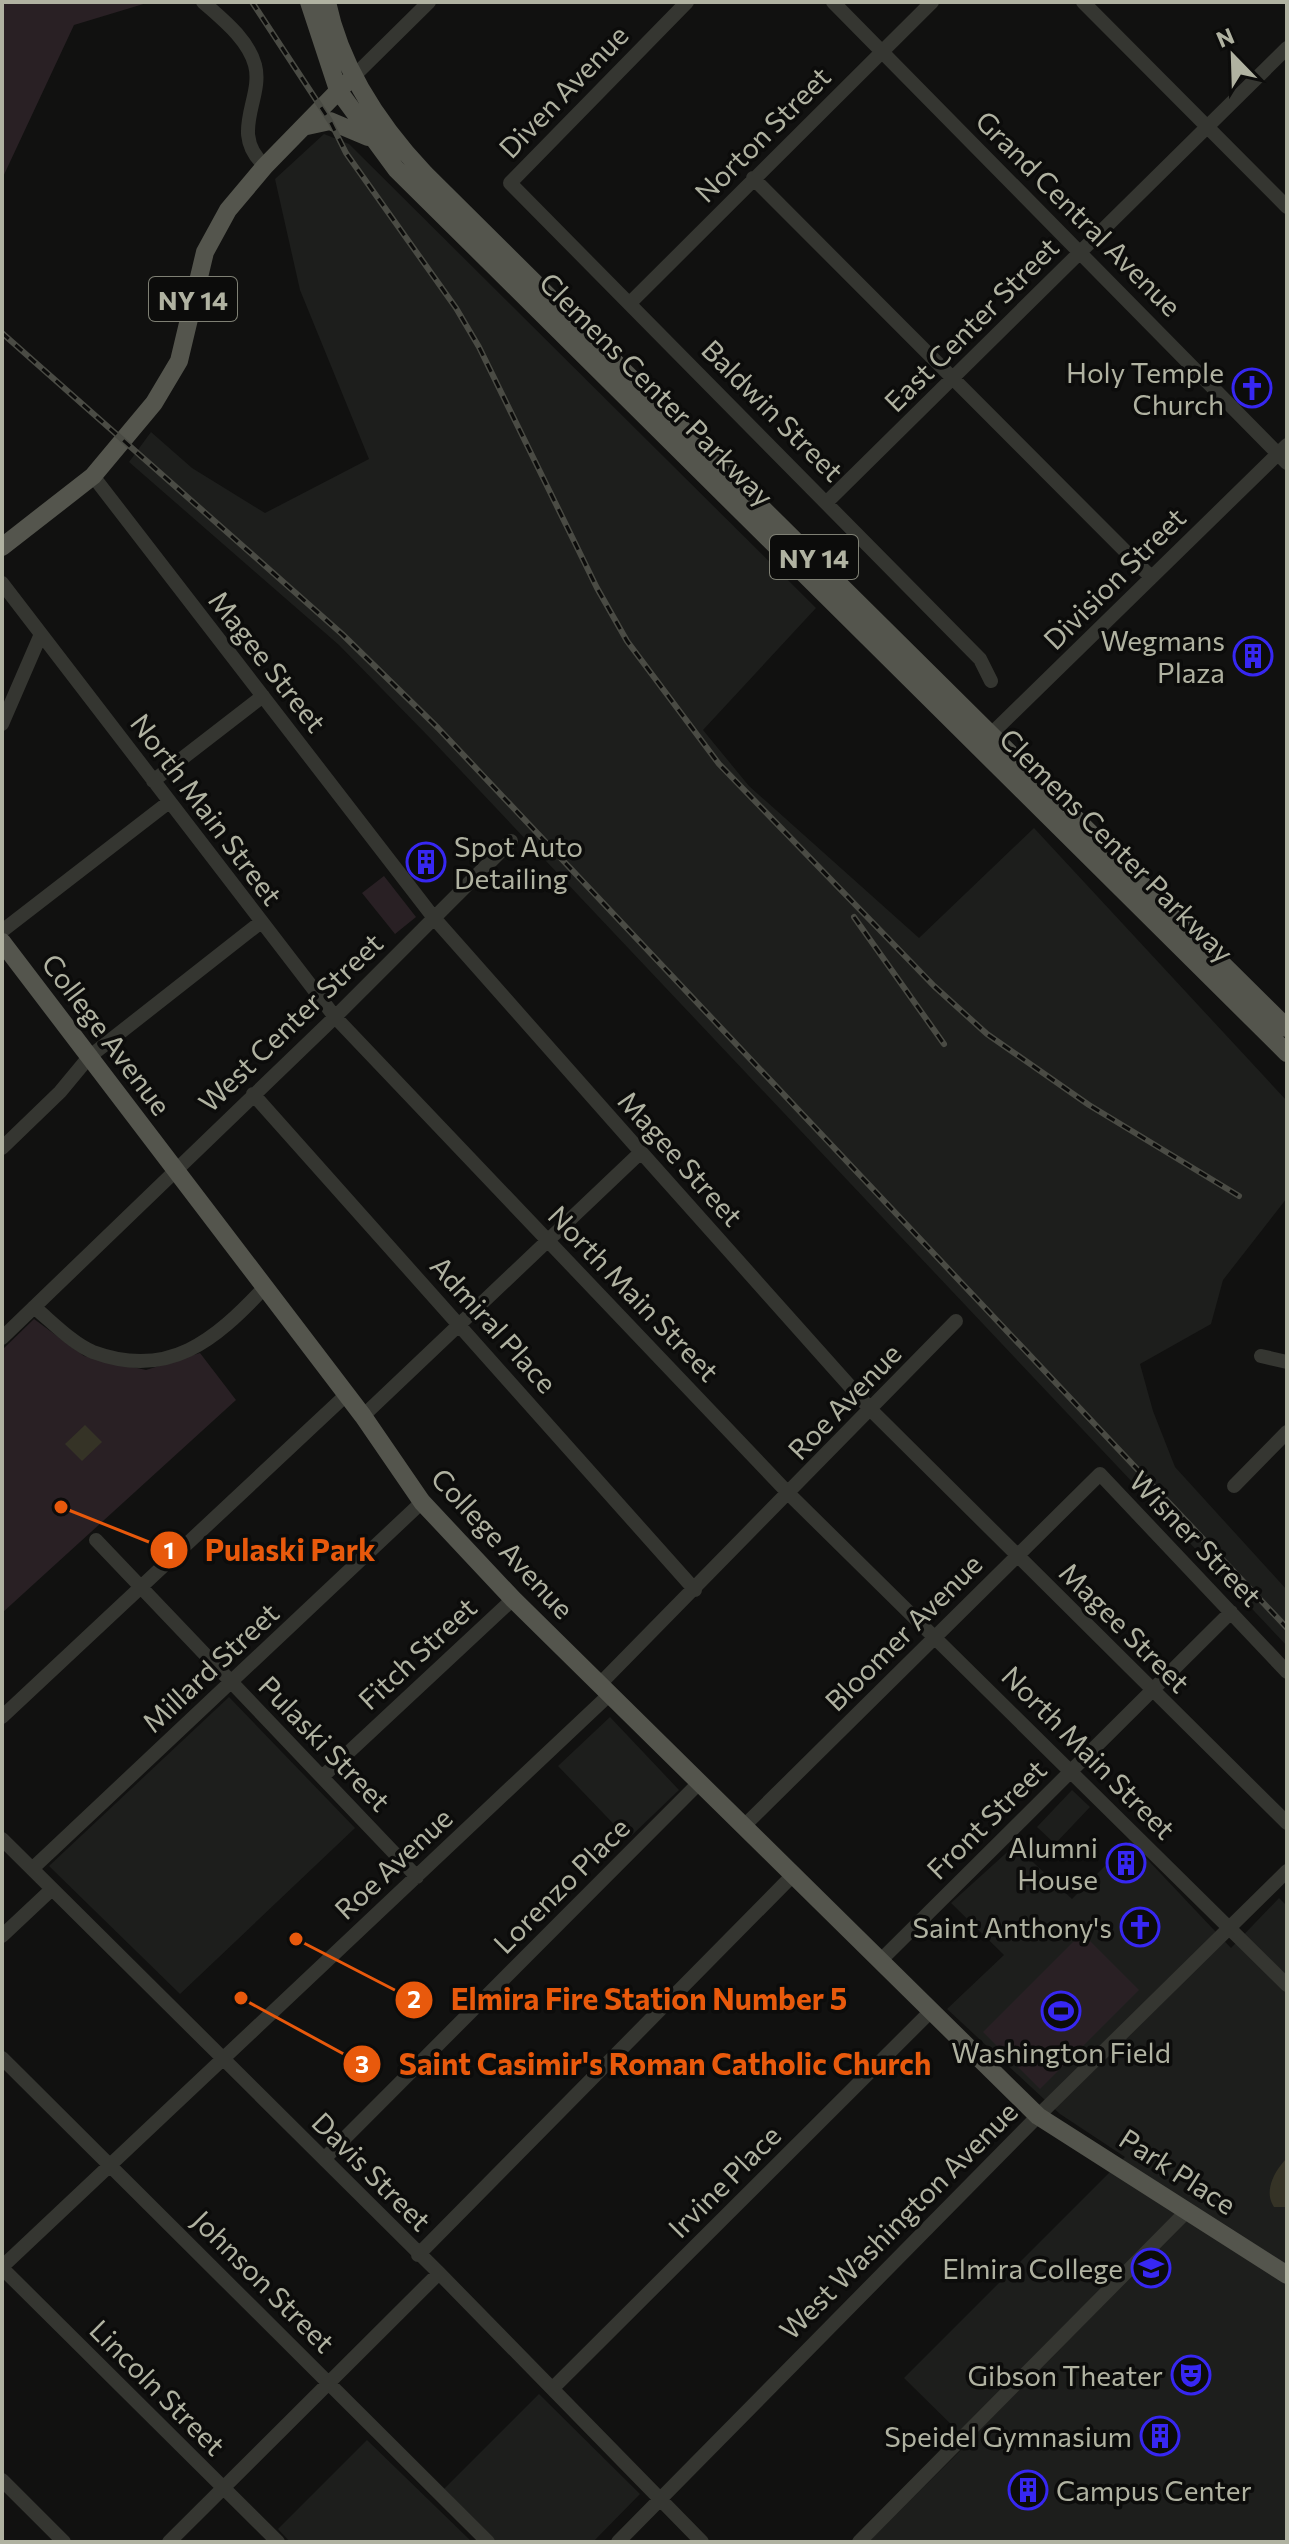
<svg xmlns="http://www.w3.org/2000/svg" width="1289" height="2544" viewBox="0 0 1289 2544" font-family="Commissioner,sans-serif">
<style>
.built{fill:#1d1e1c}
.green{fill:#292024}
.water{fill:#353326}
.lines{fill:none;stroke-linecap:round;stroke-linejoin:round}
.minor{stroke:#353631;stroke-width:14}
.major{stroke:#54554d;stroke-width:18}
.rail-casing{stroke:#4a4b44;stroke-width:6}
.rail{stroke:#0c0c0b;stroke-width:3;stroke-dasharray:9;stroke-linecap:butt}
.labels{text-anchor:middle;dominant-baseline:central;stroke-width:7;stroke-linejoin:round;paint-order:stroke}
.shield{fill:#0c0c0b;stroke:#7f8074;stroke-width:2}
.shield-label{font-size:26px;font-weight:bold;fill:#b0b2a1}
.street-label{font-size:28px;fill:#b0b2a1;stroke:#0c0c0b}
.poi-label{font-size:28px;fill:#b0b2a1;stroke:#0c0c0b;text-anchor:end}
.leader{fill:none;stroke:#e8590c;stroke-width:3}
.callout-dot{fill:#e8590c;stroke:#0c0c0b;stroke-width:3}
.mark-label{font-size:24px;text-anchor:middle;font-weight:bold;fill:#fff}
.callout-label{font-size:30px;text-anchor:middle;font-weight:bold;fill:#e8590c;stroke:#0c0c0b;stroke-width:7;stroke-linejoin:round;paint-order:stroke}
</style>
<rect width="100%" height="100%" fill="#111110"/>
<!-- built -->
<path class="built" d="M324,134L349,144L816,608L703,730L749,786L919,938L1034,828L1287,1101V1198L1223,1280L1211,1324L1140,1364L1153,1411L1175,1467L1287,1590V1646L429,737L339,645L129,462L151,432L192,468L265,513L369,459L300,290L275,179Z
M229,1697L355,1828L180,1994L49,1866Z
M610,1717L679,1790L628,1839L558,1766Z
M1072,1790L1090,1807L1055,1844L1037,1827Z
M1130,1841L1231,1948L1279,1898L1287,1906V2542H868L969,2442L904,2378L1125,2157L1060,2114L947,2009L1004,1955L951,1903L1015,1845L1072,1899Z
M539,2394L640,2494L593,2542H496L443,2490Z
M367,2440L472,2542H290L278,2529Z"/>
<!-- green -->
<path class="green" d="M2,2H150L74,25L2,179Z
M384,876L416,917L395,934L362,893Z
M34,1319L84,1356L146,1370L200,1353L236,1400L2,1613V1350Z
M1082,1933L1139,1990L1040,2089L983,2032Z"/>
<!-- water -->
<path class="water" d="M85,1425L102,1442L82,1461L65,1444Z
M1287,2158V2207H1274C1263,2191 1275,2170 1287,2158Z"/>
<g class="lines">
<!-- minor -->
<path class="minor" d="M203,2C222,19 248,39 255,65C264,99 228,133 265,166
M687,2L510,183L980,659L991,681
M833,2L1287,463
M1083,2L1287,207
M354,76L429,2
M753,178L1151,577
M630,303L932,2
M93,476L434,918L641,1152L872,1411L1287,1823
M828,501L1287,48
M2,583L335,1017L790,1495L1287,1985
M2,724L41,634
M984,741L1287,445
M153,781L263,696
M2,931L169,802
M253,1094L695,1590
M2,1148L60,1092L89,1057L261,922
M34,1307C51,1321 73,1344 93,1352C169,1380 215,1340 264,1288
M2,1338L335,1017L511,841
M1261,1356L1287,1362
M363,1416L641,1152
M1234,1486L1287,1432
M96,1540L417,1877
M599,1685L956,1321
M2,1717L345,1396
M322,1777L513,1599
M743,1827L1100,1474L1287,1672
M2,1839L439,2273L702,2542
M32,1869L422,1502
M2,1936L52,1889
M880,1961L1231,1612
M2,2058L488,2542
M324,2159L699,1783
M418,2255L793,1875
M2,2267L610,1694
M2,2268L278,2542
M553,2388L931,2011
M2,2480L64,2542
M169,2542L439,2273
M618,2542L1038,2116L1287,1871
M859,2542L1188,2210"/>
<!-- major -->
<path class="major" d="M309,2L338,90L396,169L1287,1053
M327,2C341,69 379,125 425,174L1287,1028
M307,126L330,121L368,137
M2,547L93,476L154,403L179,361L205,252L228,210L265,166L346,83
M2,942L363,1416L422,1502L513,1599L1038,2116L1287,2275"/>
<defs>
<path id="rail" d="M252,2L330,121L346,153L456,308L479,347L597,588L627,641L719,764L934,986L987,1034L1089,1105L1239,1196
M2,333L342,634L438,728L1287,1628
M854,917L944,1044"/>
</defs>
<!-- rail casing -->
<use href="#rail" class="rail-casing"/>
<!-- rail -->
<use href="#rail" class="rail"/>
</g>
<!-- icons -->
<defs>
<symbol id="church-ring" viewBox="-11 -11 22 22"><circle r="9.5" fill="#0c0c0b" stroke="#3727f2" stroke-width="1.5"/><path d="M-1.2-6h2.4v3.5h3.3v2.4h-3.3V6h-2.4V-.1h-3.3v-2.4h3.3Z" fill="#3727f2"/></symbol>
<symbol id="building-ring" viewBox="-11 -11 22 22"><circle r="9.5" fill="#0c0c0b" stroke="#3727f2" stroke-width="1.5"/><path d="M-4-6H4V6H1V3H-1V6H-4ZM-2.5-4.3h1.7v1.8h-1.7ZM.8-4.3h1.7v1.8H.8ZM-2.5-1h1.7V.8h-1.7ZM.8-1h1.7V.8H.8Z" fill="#3727f2"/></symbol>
<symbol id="stadium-ring" viewBox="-11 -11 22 22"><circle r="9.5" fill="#0c0c0b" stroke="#3727f2" stroke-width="1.5"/><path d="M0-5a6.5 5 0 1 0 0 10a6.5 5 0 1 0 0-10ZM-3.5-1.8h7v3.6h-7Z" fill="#3727f2"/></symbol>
<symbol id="university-ring" viewBox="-11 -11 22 22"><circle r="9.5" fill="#0c0c0b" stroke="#3727f2" stroke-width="1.5"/><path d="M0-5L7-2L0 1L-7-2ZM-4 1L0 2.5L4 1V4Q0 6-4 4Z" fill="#3727f2"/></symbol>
<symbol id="theatre-ring" viewBox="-11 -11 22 22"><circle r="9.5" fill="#0c0c0b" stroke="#3727f2" stroke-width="1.5"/><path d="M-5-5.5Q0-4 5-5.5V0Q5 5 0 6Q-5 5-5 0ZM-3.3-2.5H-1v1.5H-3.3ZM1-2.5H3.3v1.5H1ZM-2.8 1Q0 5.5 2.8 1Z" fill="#3727f2"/></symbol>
</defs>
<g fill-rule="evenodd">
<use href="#church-ring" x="1230" y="366" width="44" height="44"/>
<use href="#building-ring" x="1231" y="634" width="44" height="44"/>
<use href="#building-ring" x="404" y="840" width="44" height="44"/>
<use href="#building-ring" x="1104" y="1841" width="44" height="44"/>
<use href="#church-ring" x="1118" y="1905" width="44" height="44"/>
<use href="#stadium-ring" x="1039" y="1989" width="44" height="44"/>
<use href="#university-ring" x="1129" y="2246" width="44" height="44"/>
<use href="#theatre-ring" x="1169" y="2353" width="44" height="44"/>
<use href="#building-ring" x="1138" y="2414" width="44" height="44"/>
<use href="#building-ring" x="1006" y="2468" width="44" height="44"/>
</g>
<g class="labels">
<!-- shield labels -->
<g class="shield">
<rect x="149" y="277" width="88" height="44" rx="6"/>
<rect x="770" y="535" width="88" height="44" rx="6"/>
</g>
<g class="shield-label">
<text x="193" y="299">NY 14</text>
<text x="814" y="557">NY 14</text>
</g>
<!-- street labels -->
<g class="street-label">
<text transform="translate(563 91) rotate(-46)">Diven Avenue</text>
<text transform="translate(762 134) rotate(-45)">Norton Street</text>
<text transform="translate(1079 213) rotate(45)">Grand Central Avenue</text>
<text transform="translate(971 324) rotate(-45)">East Center Street</text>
<text transform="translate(657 389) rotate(45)">Clemens Center Parkway</text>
<text transform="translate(773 410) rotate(45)">Baldwin Street</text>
<text transform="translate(1114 578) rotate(-45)">Division Street</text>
<text transform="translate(268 661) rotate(52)">Magee Street</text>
<text transform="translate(207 809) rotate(53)">North Main Street</text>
<text transform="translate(1117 845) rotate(45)">Clemens Center Parkway</text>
<text transform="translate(290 1022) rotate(-44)">West Center Street</text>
<text transform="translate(107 1034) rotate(53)">College Avenue</text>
<text transform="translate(681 1158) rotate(48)">Magee Street</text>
<text transform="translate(634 1293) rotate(46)">North Main Street</text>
<text transform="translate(494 1324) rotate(48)">Admiral Place</text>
<text transform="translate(844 1401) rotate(-46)">Roe Avenue</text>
<text transform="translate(1196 1538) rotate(46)">Wisner Street</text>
<text transform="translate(503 1543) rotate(47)">College Avenue</text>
<text transform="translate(1125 1627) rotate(45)">Magee Street</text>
<text transform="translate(903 1632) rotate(-45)">Bloomer Avenue</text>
<text transform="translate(417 1653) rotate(-43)">Fitch Street</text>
<text transform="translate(210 1667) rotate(-43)">Millard Street</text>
<text transform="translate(325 1743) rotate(46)">Pulaski Street</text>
<text transform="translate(1089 1752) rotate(45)">North Main Street</text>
<text transform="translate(986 1819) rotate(-45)">Front Street</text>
<text transform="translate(393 1863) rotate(-43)">Roe Avenue</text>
<text transform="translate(561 1885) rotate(-45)">Lorenzo Place</text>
<text transform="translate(372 2171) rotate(45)">Davis Street</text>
<text transform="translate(1178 2171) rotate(33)">Park Place</text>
<text transform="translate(724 2181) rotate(-45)">Irvine Place</text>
<text transform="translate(898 2220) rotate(-45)">West Washington Avenue</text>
<text transform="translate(264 2281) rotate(45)">Johnson Street</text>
<text transform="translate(158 2387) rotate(45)">Lincoln Street</text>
</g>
<!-- poi labels -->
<g class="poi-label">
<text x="1224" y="372">Holy Temple<tspan x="1224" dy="32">Church</tspan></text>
<text x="1225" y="640">Wegmans<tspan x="1225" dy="32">Plaza</tspan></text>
<text x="454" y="846" text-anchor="start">Spot Auto<tspan x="454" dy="32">Detailing</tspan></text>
<text x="1098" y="1847">Alumni<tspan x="1098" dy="32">House</tspan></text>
<text x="1112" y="1927">Saint Anthony's</text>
<text x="1061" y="2052" text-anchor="middle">Washington Field</text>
<text x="1123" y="2268">Elmira College</text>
<text x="1163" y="2375">Gibson Theater</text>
<text x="1132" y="2436">Speidel Gymnasium</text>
<text x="1056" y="2490" text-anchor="start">Campus Center</text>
</g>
</g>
<!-- callouts -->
<path class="leader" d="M61 1507L169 1550M296 1939L414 2000M241 1998L362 2064"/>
<g class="callout-dot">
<circle cx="61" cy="1507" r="8"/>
<circle cx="296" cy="1939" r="8"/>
<circle cx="241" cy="1998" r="8"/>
<circle cx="169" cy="1550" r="20"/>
<circle cx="414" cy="2000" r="20"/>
<circle cx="362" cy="2064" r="20"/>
</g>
<g class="mark-label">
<text x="169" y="1559">1</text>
<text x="414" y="2008">2</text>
<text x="362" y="2073">3</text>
</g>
<g class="callout-label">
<text x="290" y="1561">Pulaski Park</text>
<text x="649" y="2010">Elmira Fire Station Number 5</text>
<text x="665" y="2075">Saint Casimir's Roman Catholic Church</text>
</g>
<!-- border -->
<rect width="1289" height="2544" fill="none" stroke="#b0b2a1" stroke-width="8"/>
<!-- north arrow -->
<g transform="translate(1233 56) rotate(337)" stroke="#0c0c0b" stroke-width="6" paint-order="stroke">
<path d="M0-6L14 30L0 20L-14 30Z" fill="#b0b2a1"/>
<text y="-12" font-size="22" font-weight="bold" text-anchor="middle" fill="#b0b2a1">N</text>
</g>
</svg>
